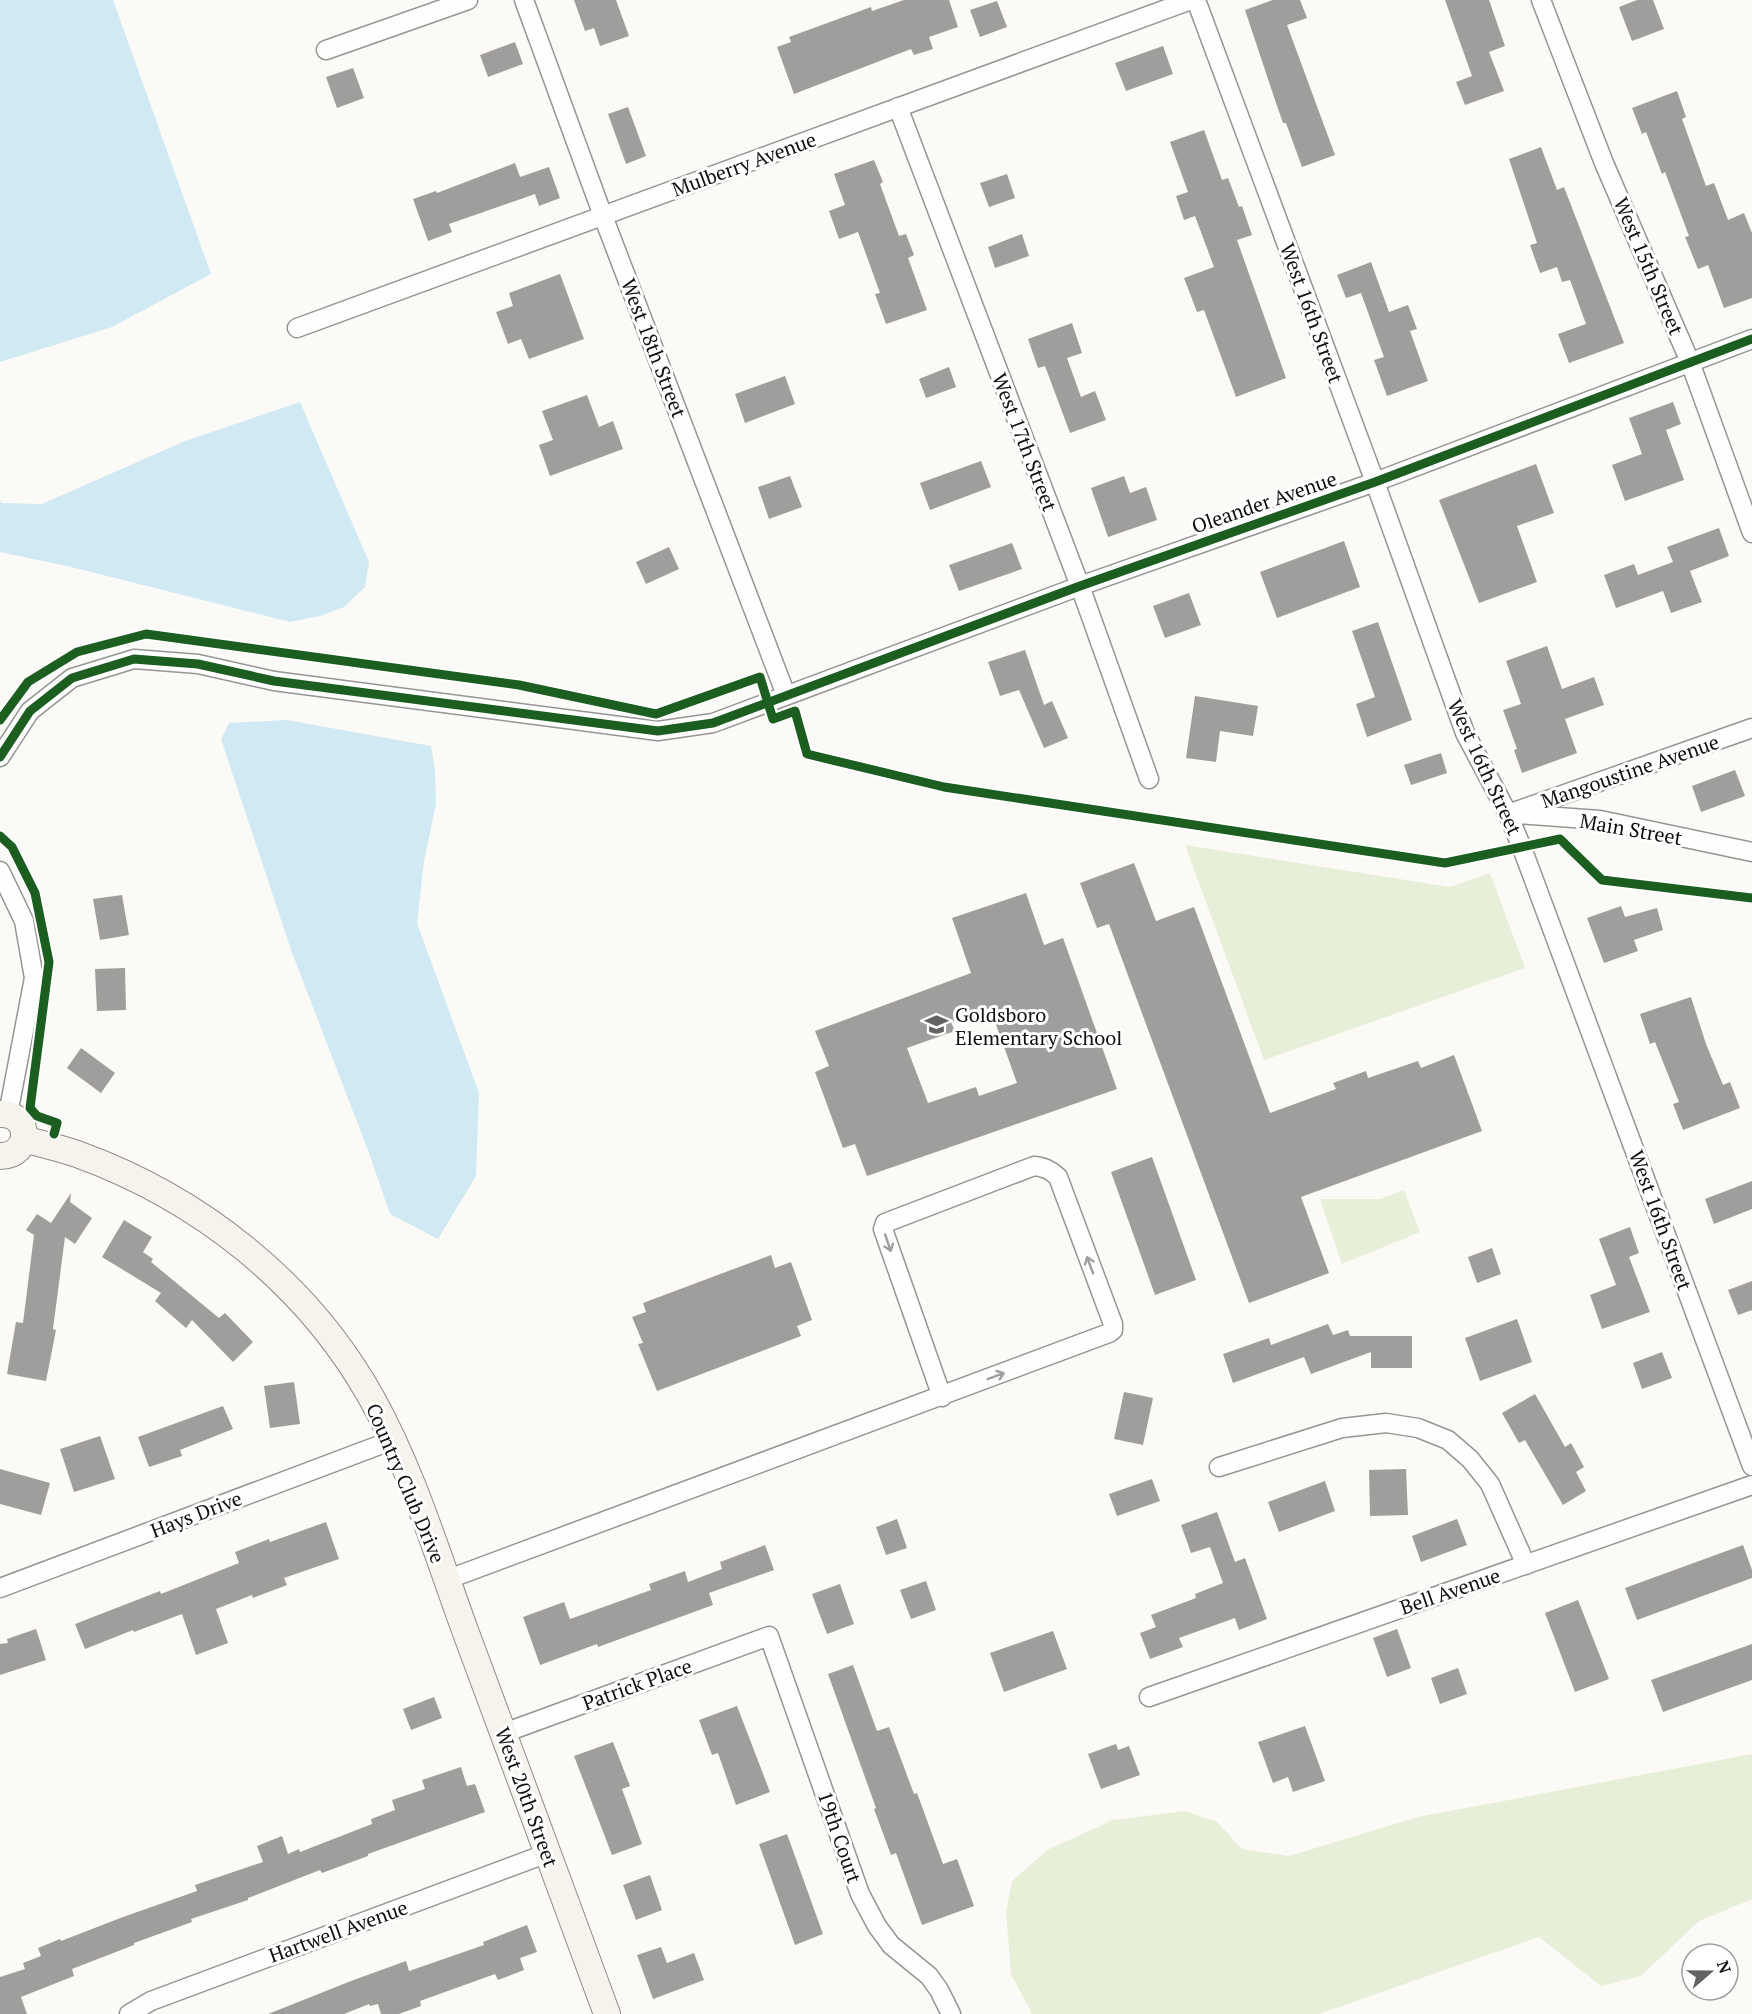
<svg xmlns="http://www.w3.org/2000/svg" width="1752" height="2014" viewBox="0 0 1752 2014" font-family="'PT Serif',serif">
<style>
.green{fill:#e8efd9}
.water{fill:#d1e9f2}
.building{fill:#a09e9c;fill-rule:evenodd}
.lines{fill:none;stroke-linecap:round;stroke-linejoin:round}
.street-casing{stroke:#969594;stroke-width:21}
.secondary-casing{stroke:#8d8c8b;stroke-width:28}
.street{stroke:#fffefe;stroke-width:18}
.secondary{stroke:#f5f3ec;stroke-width:26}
.cycleway-casing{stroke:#fff;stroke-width:13}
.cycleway{stroke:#1b5e20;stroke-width:9}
.oneway{stroke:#9f9f9f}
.labels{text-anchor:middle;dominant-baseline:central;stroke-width:6;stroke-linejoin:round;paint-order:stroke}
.street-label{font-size:20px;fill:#101010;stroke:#fff}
.poi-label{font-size:20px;fill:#101010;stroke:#fff;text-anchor:start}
</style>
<rect width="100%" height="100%" fill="#fcfaf7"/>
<!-- green -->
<path class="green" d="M1185,845L1450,887L1490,873L1525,968L1264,1060Z
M1404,1190L1420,1232L1342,1264L1320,1199H1380Z
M1752,1754V1899L1699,1921L1641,1976L1601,1986L1539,1937L1319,2014H1032L1011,1974L1006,1912L1012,1881L1047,1850L1113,1820L1185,1811L1217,1822L1242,1849L1289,1856L1418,1817Z"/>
<!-- water -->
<path class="water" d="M0,0H113L211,274L112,327L0,362Z
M300,402L369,562L365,587L344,607L320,616L290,622L71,567L0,552V500L2,503L42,504L185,441Z
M287,720L431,746L435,771L436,804L424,861L417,923L479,1093L476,1176L438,1239L390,1214L369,1153L291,950L221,739L229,723Z"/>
<!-- building -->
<path class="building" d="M574,0H616L629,36L600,46L594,28L585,31Z
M904,0H949L958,27L929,37L933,49L914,55L911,49L794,94L777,47L791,42L789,37L871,7L872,11Z
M1273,0H1300L1307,18L1287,25L1335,155L1302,167L1286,123H1283L1274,97L1245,10Z
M1445,0H1489L1505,46L1489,52L1504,91L1465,105L1456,82L1472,76Z
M1637,0H1653L1664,29L1632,41L1619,7Z
M997,1L1007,27L980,37L970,10Z
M515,42L523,64L488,77L480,55Z
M1163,46L1173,74L1126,91L1115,63Z
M353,68L364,98L337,108L326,77Z
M1677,91L1686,117L1682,119L1706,186L1714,183L1728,220L1744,213L1752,233V298L1724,308L1708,265L1698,269L1685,237L1689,236L1665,172L1662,174L1646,132L1642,134L1632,108Z
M628,107L646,156L626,164L608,114Z
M1204,130L1222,180L1228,178L1239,207L1242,206L1252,235L1237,240L1286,378L1236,397L1204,310L1197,312L1184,278L1214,267L1195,216L1184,220L1176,196L1188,192L1170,142Z
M1541,147L1557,190L1564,187L1624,343L1569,363L1558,334L1586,324L1570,280L1562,282L1557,267L1540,273L1530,245L1537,243L1509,159Z
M874,160L883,182L880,184L899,236L906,234L914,255L908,258L927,310L886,324L875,294L880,293L858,232L839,239L829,211L845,205L834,174Z
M515,163L520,177L549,167L560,198L539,206L535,194L449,224L452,232L428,241L413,199L436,191L437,193Z
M1007,174L1015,198L989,207L980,183Z
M1022,234L1029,256L995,268L988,247Z
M1371,262L1389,312L1408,305L1417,329L1410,331L1428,381L1387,396L1374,360L1384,357L1361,293L1346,298L1337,275Z
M560,274L584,339L529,359L521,339L508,344L496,312L513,306L509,293Z
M1072,323L1082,353L1067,358L1081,397L1095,391L1106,420L1070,433L1045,366L1038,368L1028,339Z
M949,367L956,387L926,398L919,379Z
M785,376L795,404L745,423L735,394Z
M587,395L599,427L613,421L623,449L550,476L539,445L553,440L542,411Z
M1673,402L1681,424L1666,430L1684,480L1625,501L1612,465L1642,454L1629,418Z
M981,461L991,487L930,510L920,483Z
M1536,464L1554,513L1517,526L1537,582L1479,603L1439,500Z
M790,476L802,507L769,519L758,487Z
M1124,476L1130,493L1146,487L1157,520L1108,537L1091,488Z
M1719,528L1729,556L1690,571L1702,602L1671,613L1663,591L1616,608L1604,575L1634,564L1638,575L1673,562L1667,547Z
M1344,541L1360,587L1277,618L1260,572Z
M1012,543L1022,569L959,591L949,565Z
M669,547L679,569L646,584L636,562Z
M1189,593L1201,625L1165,638L1153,606Z
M1378,622L1412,720L1367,737L1356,704L1375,697L1352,631Z
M1547,646L1562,689L1594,677L1604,705L1565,719L1577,753L1522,773L1514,750L1517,749L1503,710L1521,704L1506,661Z
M1025,650L1044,705L1052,701L1068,738L1044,748L1019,690L1000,696L988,662Z
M1195,696L1258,706L1253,736L1220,731L1216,762L1186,758Z
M1441,753L1447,773L1411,785L1404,765Z
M1735,770L1745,796L1701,812L1692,786Z
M1134,863L1156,921L1194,907L1270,1113L1336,1089L1333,1083L1366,1071L1368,1078L1418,1061L1421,1068L1454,1055L1482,1131L1301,1197L1329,1273L1249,1303L1109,924L1097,928L1080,883Z
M1026,893L1044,945L1063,938L1117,1089L867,1176L855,1144L843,1148L815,1072L829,1066L815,1031L971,973L952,918ZM990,1008L1017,1083L979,1096L976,1087L928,1103L907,1048L955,1031L951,1022Z
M122,895L129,935L100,940L93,899Z
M1621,906L1625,917L1657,908L1663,930L1634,940L1638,951L1604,963L1587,918Z
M125,968L126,1010L97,1011L95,969Z
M1691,997L1706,1044L1723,1085L1730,1082L1740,1108L1683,1130L1673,1104L1679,1102L1655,1042L1650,1044L1640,1014Z
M81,1048L115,1073L101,1093L67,1068Z
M1152,1157L1196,1280L1155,1295L1111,1172Z
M1752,1181V1209L1714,1224L1705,1199Z
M71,1193L70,1202L92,1218L75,1244L65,1237L53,1329L56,1330L46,1381L7,1374L16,1322L23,1323L34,1235L26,1230L37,1214L51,1223Z
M124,1220L152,1237L143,1252L153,1259L151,1262L219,1318L225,1313L253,1342L233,1362L192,1320L186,1328L155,1301L161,1293L102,1257Z
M1630,1227L1639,1253L1629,1257L1650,1312L1602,1329L1590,1295L1616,1285L1599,1239Z
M1492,1248L1501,1274L1477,1283L1468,1257Z
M771,1255L775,1268L791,1262L812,1320L797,1326L801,1336L657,1391L638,1344L643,1343L632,1317L646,1312L643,1303Z
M1752,1281V1310L1738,1315L1728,1290Z
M1517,1319L1532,1362L1480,1381L1465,1338Z
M1328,1324L1333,1335L1348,1330L1350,1336H1412V1368H1371V1352L1311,1374L1304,1357L1233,1383L1223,1354L1269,1338L1271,1345Z
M1662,1352L1672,1378L1642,1389L1633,1363Z
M294,1382L300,1424L270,1428L264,1386Z
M1124,1392L1153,1398L1143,1445L1114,1439Z
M1535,1394L1565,1447L1571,1443L1584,1467L1576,1472L1586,1491L1563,1505L1525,1440L1519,1443L1502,1413Z
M223,1406L233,1429L180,1450L182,1456L149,1467L138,1437Z
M100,1436L115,1479L74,1492L60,1449Z
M0,1469L50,1483L41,1515L0,1504Z
M1406,1469L1408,1515L1370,1516L1369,1470Z
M1152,1479L1160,1501L1117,1516L1109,1494Z
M1325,1481L1335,1511L1279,1532L1268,1502Z
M1217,1512L1235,1562L1245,1558L1267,1619L1239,1630L1235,1618L1179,1638L1183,1647L1150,1659L1140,1633L1156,1627L1151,1615L1196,1598L1195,1594L1223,1583L1210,1547L1191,1553L1181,1525Z
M897,1519L907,1548L886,1555L876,1527Z
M1457,1519L1467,1545L1421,1562L1412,1536Z
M326,1522L339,1559L284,1578L287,1585L253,1598L252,1595L216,1609L228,1643L196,1655L182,1614L134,1632L133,1630L85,1649L75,1624L160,1591L161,1594L239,1563L235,1552L269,1539L270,1542Z
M765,1545L774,1570L709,1593L713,1605L598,1647L597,1644L540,1665L523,1617L564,1602L570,1619L651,1590L649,1584L685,1571L688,1582L722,1569L720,1562Z
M1743,1545L1752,1570V1578L1637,1620L1625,1588Z
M926,1581L936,1610L911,1619L900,1590Z
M840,1584L854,1624L827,1634L812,1594Z
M1578,1600L1609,1679L1575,1692L1545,1613Z
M36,1629L46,1660L0,1675V1644L8,1643L7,1639Z
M1397,1629L1411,1668L1387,1677L1373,1638Z
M1053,1631L1067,1669L1004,1692L990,1653Z
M1752,1644V1680L1663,1712L1651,1680Z
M853,1665L877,1731L889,1727L914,1794L917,1793L943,1864L957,1859L974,1906L922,1925L896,1853L891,1855L874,1809L876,1808L828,1674Z
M1458,1668L1467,1694L1440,1704L1431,1678Z
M434,1697L442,1718L411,1730L403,1709Z
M737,1706L770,1792L736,1805L718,1753L712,1755L699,1720Z
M1305,1726L1325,1781L1293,1792L1288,1777L1273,1783L1258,1742Z
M613,1742L630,1786L622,1789L642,1844L612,1855L574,1756Z
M1116,1744L1118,1750L1129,1746L1140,1775L1101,1789L1088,1754Z
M461,1767L467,1786L475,1784L485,1812L368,1854V1856L322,1873L320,1870L248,1898V1900L191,1919L192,1922L134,1943V1945L72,1969L74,1976L21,1997L27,2014H0V1977L25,1969L23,1963L41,1956L38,1948L60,1939L61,1941L123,1917L197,1891L195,1885L263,1862L257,1846L282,1836L288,1854L299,1849L300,1852L372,1824L371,1819L395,1810L392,1800L425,1789L422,1780Z
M787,1834L823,1934L795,1945L759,1844Z
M650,1875L662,1910L636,1920L623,1885Z
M527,1925L537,1952L520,1958L524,1970L498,1980L495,1974L420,2001L421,2006L399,2014H381L378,2004L370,2006L369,2004L344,2014H268L351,1981L406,1961L409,1971L484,1945L483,1942Z
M661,1947L667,1963L694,1953L704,1980L653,1999L637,1955Z"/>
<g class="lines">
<defs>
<path id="street" d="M524,0L603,216L786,695
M1196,0L1375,482L1465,733L1508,814L1522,848L1752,1466
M1541,0L1604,163L1690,362L1752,533
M326,50L468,0
M898,107L1080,586L1149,779
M297,328L1191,0
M0,757L30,711L72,678L134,659L198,664L274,681L658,731L713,723L1080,586L1375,482L1752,339
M1508,814L1752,728
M1516,814L1600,820L1752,852
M0,871L24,921L34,978L8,1114
M1219,1467L1342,1428L1386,1423L1418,1428L1448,1440L1470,1459L1490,1484L1526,1565
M446,1580L1109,1333L1113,1330V1324L1058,1177C1050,1170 1045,1167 1034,1166L885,1223L883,1229L942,1397
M0,1588L393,1440
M1149,1697L1752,1485
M504,1733L769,1636L860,1894L877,1926L891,1945L929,1976L939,1990L951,2014
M129,2014L151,2001L548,1853"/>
<path id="secondary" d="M0,1114C32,1113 32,1156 0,1156
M24,1139C41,1144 60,1148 77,1154C199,1198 307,1283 371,1397C412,1470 437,1554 466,1633C514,1760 560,1887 607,2014"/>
</defs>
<!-- street casing -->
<use href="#street" class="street-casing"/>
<!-- secondary casing -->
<use href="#secondary" class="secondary-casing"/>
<!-- street -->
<use href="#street" class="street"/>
<!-- secondary -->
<use href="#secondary" class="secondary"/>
<defs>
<path id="cycleway" d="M0,720L28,682L77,652L146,634L519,685L656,714L760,677L773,719L795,711L807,754L944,787L1445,863L1560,839L1602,880L1752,898
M0,757L30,711L72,678L134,659L198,664L274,681L658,731L713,723L1080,586L1375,482L1752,339
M0,836L12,847L35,893L49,962L30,1108L37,1116L57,1123L54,1134"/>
</defs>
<!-- cycleway casing -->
<use href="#cycleway" class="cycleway-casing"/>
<!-- cycleway -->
<use href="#cycleway" class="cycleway"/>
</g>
<!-- one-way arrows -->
<defs><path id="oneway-shaft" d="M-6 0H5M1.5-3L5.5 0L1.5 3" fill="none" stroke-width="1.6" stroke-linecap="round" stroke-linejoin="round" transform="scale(1.5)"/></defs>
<g class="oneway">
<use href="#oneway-shaft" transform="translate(888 1243) rotate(71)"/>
<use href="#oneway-shaft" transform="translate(1090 1265) rotate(-110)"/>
<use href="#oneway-shaft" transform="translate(996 1376) rotate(-21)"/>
</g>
<!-- icons -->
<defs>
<symbol id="school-bare" viewBox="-9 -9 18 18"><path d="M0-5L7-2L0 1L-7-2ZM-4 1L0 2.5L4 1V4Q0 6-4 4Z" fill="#636261" stroke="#fff" stroke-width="2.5" paint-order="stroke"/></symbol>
</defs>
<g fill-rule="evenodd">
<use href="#school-bare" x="920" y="1008" width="33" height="33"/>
</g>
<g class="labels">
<!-- street labels -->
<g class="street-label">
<text transform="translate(744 164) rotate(-20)">Mulberry Avenue</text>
<text transform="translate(1649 266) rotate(67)">West 15th Street</text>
<text transform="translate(1312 313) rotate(70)">West 16th Street</text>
<text transform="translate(654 348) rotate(69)">West 18th Street</text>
<text transform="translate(1025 442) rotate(69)">West 17th Street</text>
<text transform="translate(1264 502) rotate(-19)">Oleander Avenue</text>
<text transform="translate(1485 767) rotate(65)">West 16th Street</text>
<text transform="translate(1630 771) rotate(-19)">Mangoustine Avenue</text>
<text transform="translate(1631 829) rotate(10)">Main Street</text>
<text transform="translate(1661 1220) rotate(70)">West 16th Street</text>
<text transform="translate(406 1483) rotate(67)">Country Club Drive</text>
<text transform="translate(196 1514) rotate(-21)">Hays Drive</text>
<text transform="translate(1450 1591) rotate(-19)">Bell Avenue</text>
<text transform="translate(637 1684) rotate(-20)">Patrick Place</text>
<text transform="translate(527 1797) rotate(70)">West 20th Street</text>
<text transform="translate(840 1837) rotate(71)">19th Court</text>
<text transform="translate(338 1931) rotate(-20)">Hartwell Avenue</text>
</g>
<!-- poi labels -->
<g class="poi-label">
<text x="955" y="1014">Goldsboro<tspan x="955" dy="23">Elementary School</tspan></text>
</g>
</g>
<!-- north arrow -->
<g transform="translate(1710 1972) rotate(70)"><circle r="28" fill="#ffffff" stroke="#9f9f9f" stroke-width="1.5"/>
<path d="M0-4.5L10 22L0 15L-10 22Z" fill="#636261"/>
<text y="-9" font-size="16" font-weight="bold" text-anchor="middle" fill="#101010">N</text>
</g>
</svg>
